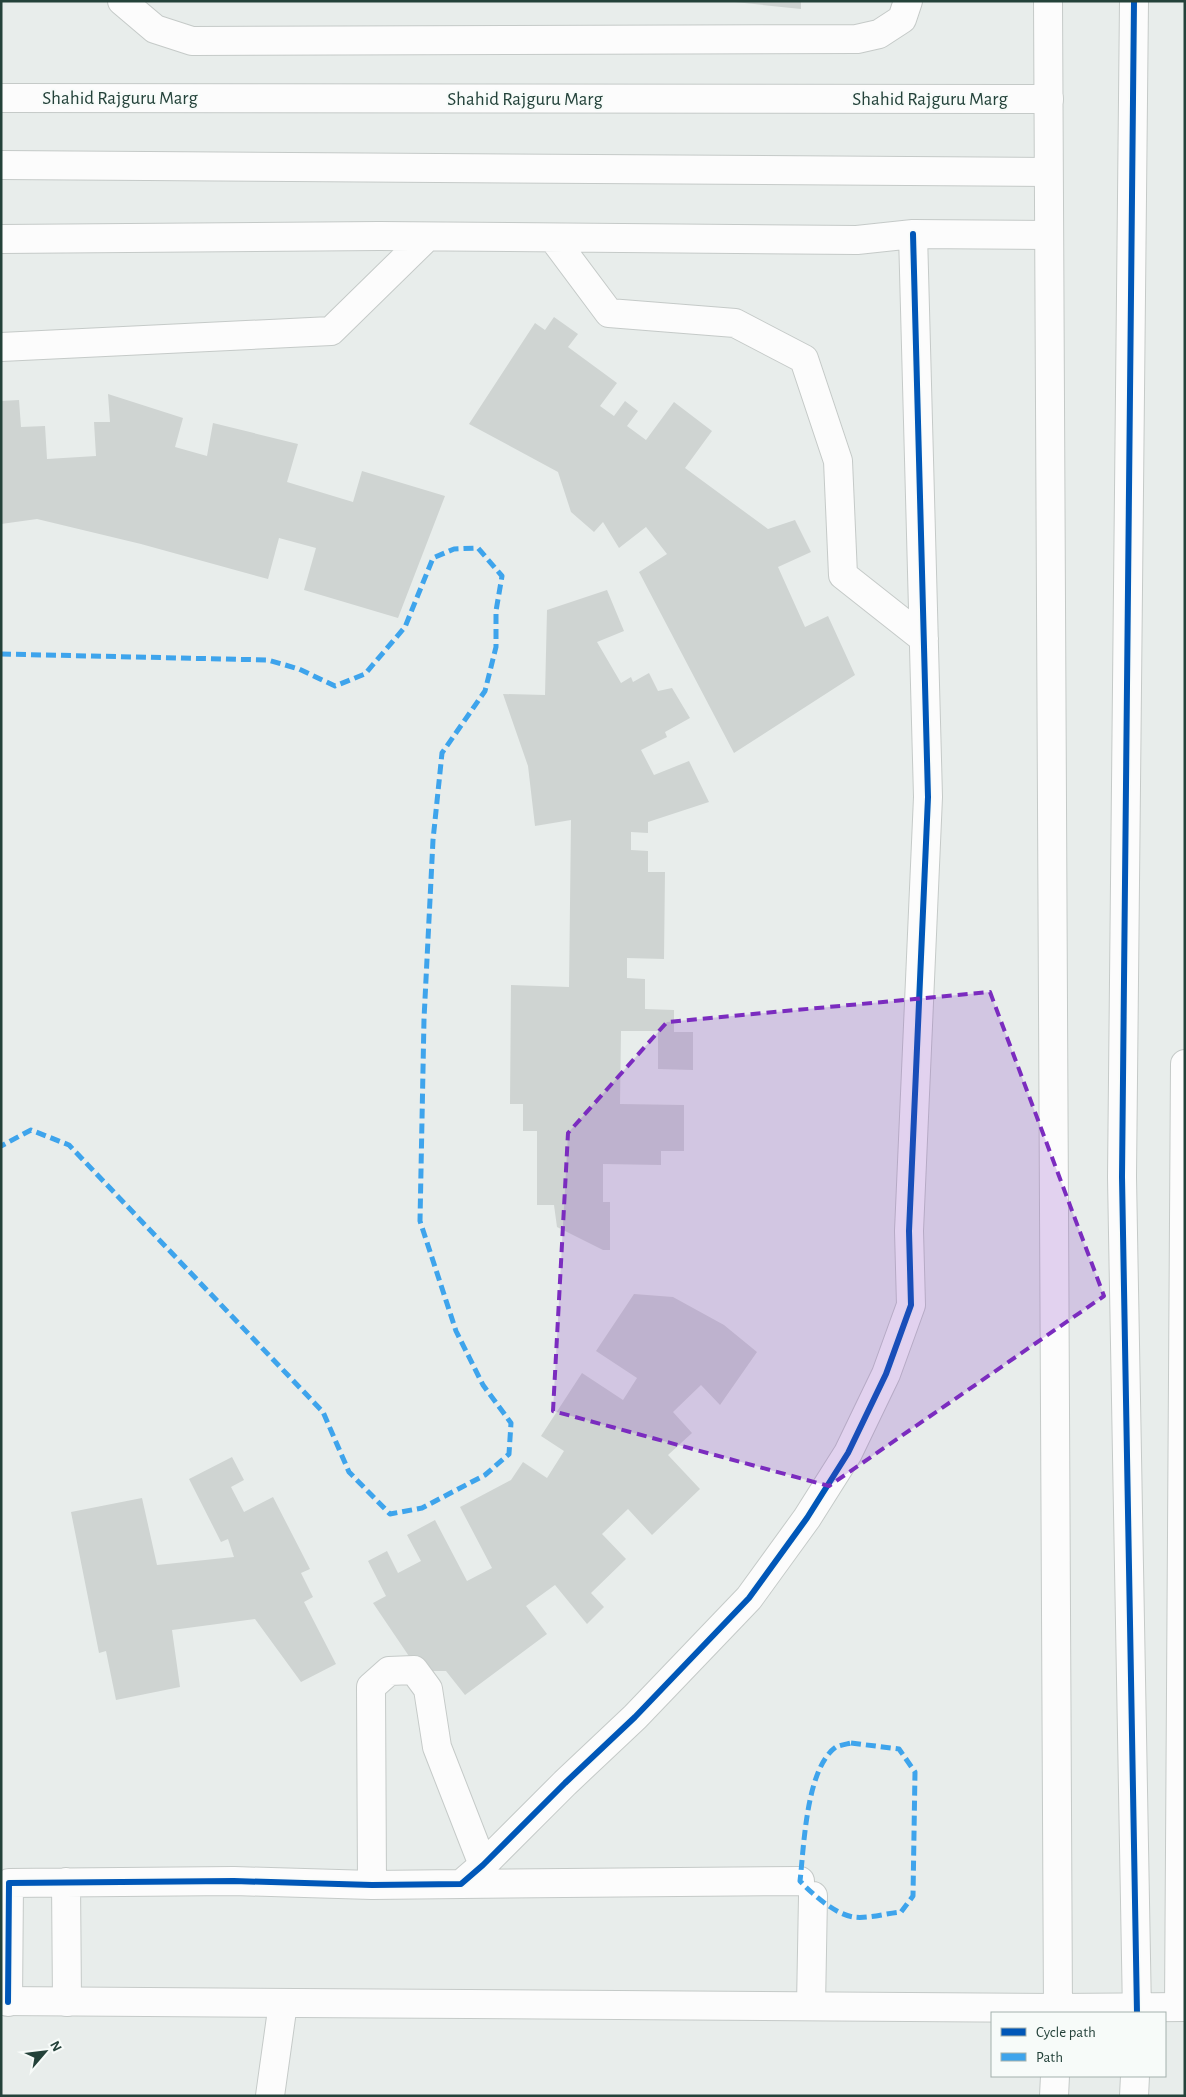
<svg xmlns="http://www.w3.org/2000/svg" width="1186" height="2097" viewBox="0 0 1186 2097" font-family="'Alegreya Sans',sans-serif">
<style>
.building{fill:#cfd4d2}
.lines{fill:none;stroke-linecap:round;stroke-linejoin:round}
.minor-casing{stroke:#c5cac8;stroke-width:30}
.tertiary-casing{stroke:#c5cac8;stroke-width:30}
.minor{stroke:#fcfcfc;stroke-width:28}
.tertiary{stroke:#fcfcfc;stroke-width:28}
.quiet{stroke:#3ea4ec;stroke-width:5;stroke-dasharray:10 5;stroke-linecap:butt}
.cycleway-casing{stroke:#f7fbf9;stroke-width:9}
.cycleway{stroke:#0057b8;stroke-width:6}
.marked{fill:#7b2cbf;fill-opacity:0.2;stroke:#7b2cbf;stroke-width:4;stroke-dasharray:10 6;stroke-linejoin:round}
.labels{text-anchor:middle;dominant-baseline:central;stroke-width:4;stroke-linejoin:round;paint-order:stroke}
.street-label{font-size:19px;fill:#24423a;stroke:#f7fbf9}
</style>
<rect width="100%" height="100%" fill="#e8edeb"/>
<!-- building -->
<path class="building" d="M725,1H801V9Z
M554,317L578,334L568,347L617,383L600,406L614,416L625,401L638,411L627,426L646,440L674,402L712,431L685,468L768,529L795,520L811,552L778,567L805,627L828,616L855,675L734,753L639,572L667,554L646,527L619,548L603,522L594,532L571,512L558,472L469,424L535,323L545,330Z
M108,394L183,418L175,447L207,456L213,423L298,444L287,482L353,502L362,471L445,496L398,618L304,590L316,548L279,538L268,579L141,544L37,519L1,524V401L19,400L21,427L45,426L47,459L96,456L94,422H110Z
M607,590L624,631L597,642L621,683L631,677L633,682L649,673L658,691L672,688L690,718L665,732L667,737L641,750L654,775L689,761L709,802L648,822V833L631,832V850L648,851V872H665L664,959L627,958V978L645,979V1009L674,1010V1032H693V1070L658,1069V1031H621L620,1104L684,1105V1151H661V1165L603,1164V1202H610V1250H603L557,1227L554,1205H537V1131H523V1104H510L511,985L569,987L571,820L535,826L528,766L503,694L545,695L547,610Z
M634,1294L673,1297L724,1325L757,1352L720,1405L701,1385L673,1412L692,1433L668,1455L700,1489L652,1535L628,1509L602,1534L626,1559L591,1593L604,1607L587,1624L555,1585L526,1606L547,1634L465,1695L446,1671H419L373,1603L386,1596L368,1561L387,1551L398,1573L421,1561L407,1535L435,1520L467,1581L492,1568L460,1507L511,1480L523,1462L547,1478L564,1451L541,1436L582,1373L623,1400L637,1378L596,1351Z
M232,1457L244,1480L231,1487L244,1512L273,1497L310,1569L301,1573L313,1597L304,1602L336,1664L301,1682L255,1619L172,1630L180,1687L116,1700L106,1651L99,1653L71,1512L142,1498L157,1565L234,1557L228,1539L221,1542L189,1479Z"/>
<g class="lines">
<defs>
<path id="minor" d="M122,1L155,29L192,41L857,39L879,34L902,19L908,1
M1,98L1049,99
M1,165L1048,172
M553,238L609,313L735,323L804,359L838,461L843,575L924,639
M1,239L379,236L857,240L913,234L1048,235
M1,347L331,331L427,237
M66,1882L67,2002
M461,1884L800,1881
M372,1885L371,1687L389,1671L414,1670L428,1689L437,1747L483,1865
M8,2002L9,1883L234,1881L372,1885L461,1884L483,1865L565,1783L635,1717L749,1598L807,1518L848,1453L886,1374L911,1305L909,1231L928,797L913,234
M811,2006L813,1896
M1179,2007L1185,1064
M270,2096L283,2003"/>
<path id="tertiary" d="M1048,1L1058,2013
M1134,1L1122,1177L1137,2013
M1,2001L1058,2008L1185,2007
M1054,2096L1055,2076
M1134,2096L1135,2076"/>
</defs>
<!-- minor casing -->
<use href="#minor" class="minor-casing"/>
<!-- tertiary casing -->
<use href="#tertiary" class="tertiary-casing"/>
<!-- minor -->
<use href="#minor" class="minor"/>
<!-- tertiary -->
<use href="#tertiary" class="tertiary"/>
<!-- quiet -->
<path class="quiet" d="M1,654L268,660L299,669L335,686L365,674L405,627L433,558L454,549L478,548L502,576L496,611V647L485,691L442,753L433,840L424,1019L420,1221L456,1331L483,1385L511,1423L509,1454L485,1475L422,1508L390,1514L349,1472L323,1412L69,1145L31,1130L1,1146
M851,1743L899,1749L915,1772L913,1896L901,1912C888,1913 867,1919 854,1917C836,1915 812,1894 800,1881C804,1847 806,1768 836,1747C840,1745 847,1744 851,1743Z"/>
<defs>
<path id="cycleway" d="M1134,1L1122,1177L1137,2013
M8,2002L9,1883L234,1881L372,1885L461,1884L483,1865L565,1783L635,1717L749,1598L807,1518L848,1453L886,1374L911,1305L909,1231L928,797L913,234"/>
</defs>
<!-- cycleway casing -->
<use href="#cycleway" class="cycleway-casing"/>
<!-- cycleway -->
<use href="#cycleway" class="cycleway"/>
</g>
<!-- marked area -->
<path class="marked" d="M990,992L1104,1296L829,1486L553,1411L568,1133L667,1022Z"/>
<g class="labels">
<!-- street labels -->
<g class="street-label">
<text x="120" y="98">Shahid Rajguru Marg</text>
<text x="525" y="99">Shahid Rajguru Marg</text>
<text x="930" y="99">Shahid Rajguru Marg</text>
</g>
</g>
<!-- border -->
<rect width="1186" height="2097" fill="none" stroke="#24423a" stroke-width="5"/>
<!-- legend -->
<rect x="991" y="2012" width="175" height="65" fill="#f7fbf9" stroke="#a3b1ad"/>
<rect x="1001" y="2028" width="25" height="8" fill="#0057b8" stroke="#a3b1ad"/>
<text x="1036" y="2037" font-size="15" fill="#24423a">Cycle path</text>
<rect x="1001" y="2053" width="25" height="8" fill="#3ea4ec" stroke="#a3b1ad"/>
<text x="1036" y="2062" font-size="15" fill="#24423a">Path</text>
<!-- north arrow -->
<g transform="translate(45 2052) rotate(62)" stroke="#f7fbf9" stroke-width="4" paint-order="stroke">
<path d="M0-4L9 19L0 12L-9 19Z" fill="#24423a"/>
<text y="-8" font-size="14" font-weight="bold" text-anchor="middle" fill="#24423a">N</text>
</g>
</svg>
